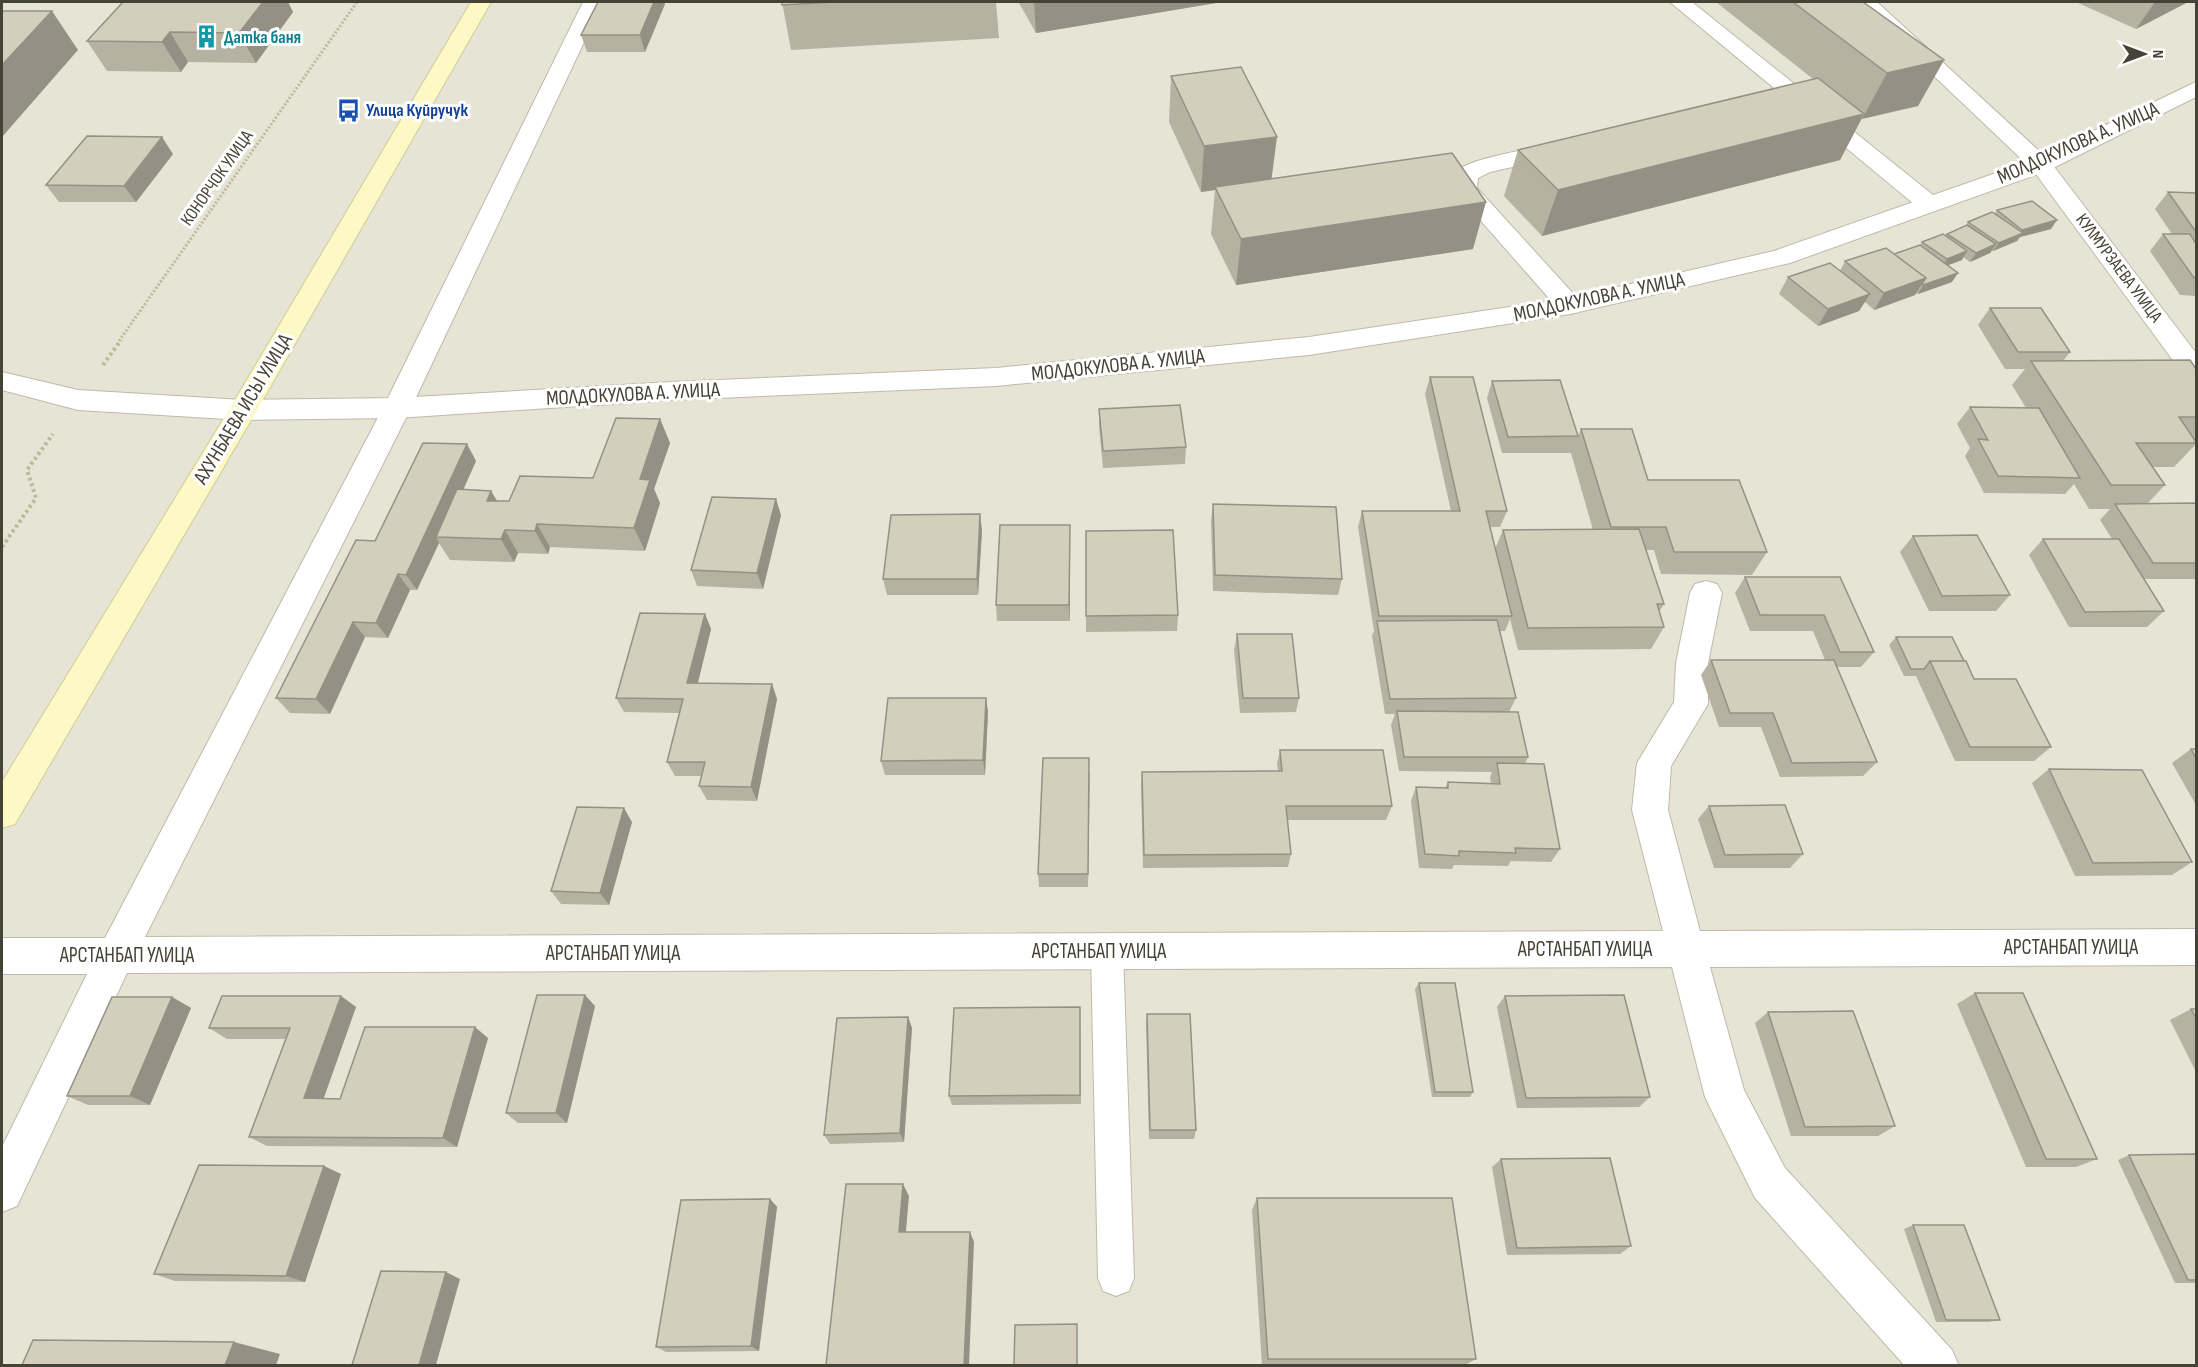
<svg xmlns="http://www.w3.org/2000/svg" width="2198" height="1367" viewBox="0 0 2198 1367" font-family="'Sofia Sans Condensed',sans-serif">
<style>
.residential{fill:#e6e4d5}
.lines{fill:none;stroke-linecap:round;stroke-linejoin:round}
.service-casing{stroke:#bebaa9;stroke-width:2}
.minor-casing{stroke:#bebaa9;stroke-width:2}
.tertiary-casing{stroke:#bebaa9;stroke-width:2}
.secondary-casing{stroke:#d1cc98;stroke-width:2}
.path-far1{stroke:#bfb99b;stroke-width:3;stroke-dasharray:2 2;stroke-linecap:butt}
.path{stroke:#bfb99b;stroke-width:4;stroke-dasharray:3 3;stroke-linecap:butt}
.service{fill:#fff;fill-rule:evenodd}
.minor{fill:#fff;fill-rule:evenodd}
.tertiary{fill:#fff;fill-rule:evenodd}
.secondary{fill:#fdf9c6;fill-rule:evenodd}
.wall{fill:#b6b2a2}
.shaded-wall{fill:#949184}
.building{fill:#d4cfbc;stroke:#949184;stroke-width:1.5}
.labels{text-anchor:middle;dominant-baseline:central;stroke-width:6;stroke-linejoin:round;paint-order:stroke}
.far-culture-label{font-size:18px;font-weight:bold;fill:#0d838f;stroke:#fff;text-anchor:start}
.far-transit-label{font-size:18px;font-weight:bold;fill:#164399;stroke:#fff;text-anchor:start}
.far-street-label{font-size:18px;fill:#454236;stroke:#fff}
.street-label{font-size:21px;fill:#454236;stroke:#fff}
</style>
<rect width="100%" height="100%" fill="#f3f1e6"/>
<!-- residential -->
<path class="residential" d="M2,2H2196V1365H2Z"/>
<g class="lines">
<defs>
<path id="service" d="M1107,936L1118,941L1123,951L1134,1278L1129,1291L1116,1296L1103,1291L1098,1278L1091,951L1096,941Z"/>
<path id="minor" d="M583,2H603L411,408L145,937L1663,931L1632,810L1637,763L1674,702L1676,663L1690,593L1695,584L1706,581L1717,584L1722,593L1708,663V704L1671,766L1668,810L1700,931L2196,929V965L1710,967L1744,1090L1785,1168L1952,1350L1959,1366H1905L1755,1198L1705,1097L1672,967L127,973L17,1206L2,1212V1147L87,974H2V938H105L383,408Z
M1670,2H1692L1938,199L1941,204L1938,209L1929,211L1920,209Z
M1856,2H1877L2049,160L2196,353V380L2186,378L2033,170Z
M1559,143L1567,145L1571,150L1567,155L1490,172L1478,178L1477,188L1579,300L1583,306L1579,312L1570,314L1561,312L1453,189C1454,183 1452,175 1457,171C1472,157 1537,148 1559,143Z"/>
<path id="tertiary" d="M2196,82V97L2049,170L1790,263L1570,314L1309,355L996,386L672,400L397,418L243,420L78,410L2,390V372L78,390L243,400L397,398L672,382L996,368L1309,337L1570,298L1774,251L2033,160Z"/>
<path id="secondary" d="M471,2H491L257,410L15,824L2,828V782L232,405Z"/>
</defs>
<!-- service casing -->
<use href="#service" class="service-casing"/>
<!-- minor casing -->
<use href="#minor" class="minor-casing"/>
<!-- tertiary casing -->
<use href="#tertiary" class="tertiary-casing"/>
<!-- secondary casing -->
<use href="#secondary" class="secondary-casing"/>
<!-- path-far1 -->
<path class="path-far1" d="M119,341L357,2"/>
<!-- path -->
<path class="path" d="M103,365L121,340
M2,547L36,498L27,470L53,434"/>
<!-- service -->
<use href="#service" class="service"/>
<!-- minor -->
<use href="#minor" class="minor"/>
<!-- tertiary -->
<use href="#tertiary" class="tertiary"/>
<!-- secondary -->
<use href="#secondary" class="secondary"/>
</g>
<!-- wall -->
<path class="wall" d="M123,2H288L293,12L256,63L188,62L181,72L107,71L87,41Z
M782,2H996L999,38L791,50Z
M1019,2H1222L1036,33L1019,3Z
M1716,2H1863L1944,60L1918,106L1862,118L1840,160L1542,236L1504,196L1518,150L1813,79Z
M2076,2H2188L2136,29Z
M665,4L645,52H587L581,35Z
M1171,76L1272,179L1473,249L1236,285L1211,234L1215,190L1201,192L1169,122Z
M173,154L136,202H59L46,185Z
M2168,192L2196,193V296L2180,295L2150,251L2163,234H2172L2155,209Z
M1997,210L2051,229L2020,237L2017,241L1993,251H1992L1990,253L1970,262L1963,257L1962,260L1947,265L1952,282L1918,294L1916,293L1915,295L1874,310L1865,302L1859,311L1818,326L1779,294L1788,277L1840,271L1845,261L1894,254L1920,245L1922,242L1945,235L1947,234L1966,225L1968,222L1994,214Z
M1990,308L2070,352L2063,361L2196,369V444L2174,467H2152L2165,485L2147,504L2196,503V579H2144L2164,611L2147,627H2069L2029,555L2043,539H2112L2100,520L2110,509H2089L2074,484L2065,494L1984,493L1965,456L1970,448L1957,424L1970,407L2026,408L2012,385L2025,369H2005L1978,325Z
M1430,377L1507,511L1500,527H1490L1495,549L1503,530H1593L1571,453H1502L1487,398L1492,381L1578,436L1581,429L1648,480L1767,552L1752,575L1661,574L1654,550H1646L1664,604L1659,612L1664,627L1651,649L1518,650L1510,619L1505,631H1499L1516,698L1509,712L1528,757L1525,764L1560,849L1551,862L1511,861L1508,866L1454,865L1452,869L1419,868L1411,801L1416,787L1445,788L1448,782L1491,783L1490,777L1492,772L1399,771L1391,725L1395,714H1385L1372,636L1374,631L1358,527L1362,511H1451L1425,394Z
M1099,409L1186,447L1185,464L1103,468L1099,426Z
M660,419L670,443L654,489L660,503L645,551L550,547L548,554L518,553L514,562L450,560L439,543L417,590H410L388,638L365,637L330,714L290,713L276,698L375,541L476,461L463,490L491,491L497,501H509L593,478Z
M1213,504L1342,579L1338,595L1213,591L1211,520Z
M980,514L982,531L978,595H887L883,579Z
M781,515L763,589L697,586L691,570Z
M1070,525V621H997L996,605Z
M1086,531L1178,615L1177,631L1086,632Z
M1913,536L2010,595L1996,611H1929L1900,552Z
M1745,577H1840L1874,652L1861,667H1837L1877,762L1863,776L1780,777L1761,727H1719L1701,675L1711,660H1825L1813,631H1750L1735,593Z
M705,614L711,629L698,683L772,684L777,699L757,801L707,800L699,786L702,776H675L667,762L680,713L624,712L616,698Z
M1237,634L1299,698L1296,712L1240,713L1234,650Z
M1896,637L1964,661L1974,679L2051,747L2034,761H1955L1916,676H1904L1889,645Z
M986,698L988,712L985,775H885L881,761Z
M2191,749H2196V805L2172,763Z
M1280,750L1392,806L1386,820H1287L1291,854L1288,867L1143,868L1141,786L1142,772L1278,771L1277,764Z
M2049,769L2192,862L2172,875L2075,876L2032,783Z
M1090,772L1088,887H1039L1038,874Z
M1709,806L1803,854L1790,868H1714L1698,819Z
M632,822L609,905L561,904L551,891Z
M1419,983L1473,1092L1470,1097H1432L1415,989Z
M1975,993L2097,1159L2076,1167H2026L1957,1004Z
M341,996L356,1007L324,1098L340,1099L488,1038L457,1147L267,1146L249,1137L286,1039H227L209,1028Z
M1505,996L1650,1097L1639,1107L1517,1108L1497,1007Z
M172,997L191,1008L150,1105H88L67,1096Z
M595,1006L567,1123H518L506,1113Z
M1080,1007L1081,1104L952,1105L949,1096Z
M2191,1009H2196V1072L2170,1020Z
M1768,1012L1895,1126L1878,1136H1791L1755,1023Z
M1147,1014L1196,1130L1194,1139H1149L1146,1025Z
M908,1017L912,1028L904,1142L830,1144L824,1135Z
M2196,1154V1283H2175L2118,1160L2129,1155Z
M1501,1159L1631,1246L1620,1254L1507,1255L1492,1167Z
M341,1174L305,1282L175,1281L154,1274Z
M1257,1198L1476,1359L1465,1365H1262L1252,1210Z
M770,1199L777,1207L759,1351L666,1352L656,1347Z
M1913,1225L2000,1320L1989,1322H1936L1904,1229Z"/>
<!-- shaded-wall -->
<path class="shaded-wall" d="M263,2H288L293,12L256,63L239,33Z
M654,2H664L665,4L645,52L640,35Z
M1034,2H1222L1036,33Z
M2155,2H2188L2136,29Z
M52,11L78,50L2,137V65Z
M170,32L188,62L181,72L162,42Z
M1944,60L1918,106L1862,119L1887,73Z
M1864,114L1840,160L1542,236L1558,190Z
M162,137L173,154L136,202L124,186Z
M1277,137L1271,183L1215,187V190L1201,192L1204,146Z
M1486,202L1473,249L1236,285L1241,239Z
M2057,220L2051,229L2020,237L2017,241L1993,251L1999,243L2018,235L2022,230Z
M1996,244L1990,253L1970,262L1976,253Z
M1967,251L1962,260L1941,268L1947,259Z
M1958,273L1952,282L1918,294L1923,285Z
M1926,278L1915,295L1874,310L1884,293Z
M1870,294L1859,311L1818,326L1828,309Z
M660,419L670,443L654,489L660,503L645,551L634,528L640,479Z
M467,444L476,461L442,537H436L439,543L417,590L406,575Z
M491,491L505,514L487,501Z
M776,499L781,515L763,589L757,573Z
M980,514L982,531L978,595L977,579Z
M537,524L550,547L548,554L535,531Z
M1070,525V621L1069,605Z
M505,530L518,553L514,562L501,539Z
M398,574L410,590L388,638L376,623Z
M705,614L711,629L694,698L687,683Z
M353,622L365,637L330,714L316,699Z
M772,684L777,699L757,801L751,787Z
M986,698L988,712L985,775L983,760Z
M624,808L632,822L609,905L600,893Z
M585,995L595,1006L567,1123L556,1113Z
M341,996L356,1007L320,1108L304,1098Z
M172,997L191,1008L150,1105L130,1096Z
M908,1017L912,1028L904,1142L900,1133Z
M475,1027L488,1038L457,1147L443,1138Z
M324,1166L341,1174L305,1282L286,1276Z
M903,1184L909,1196L905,1242L899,1232Z
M770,1199L777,1207L759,1351L751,1346Z
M970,1232L974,1242L969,1365H964Z
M446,1272L460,1279L436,1365H419Z
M234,1342L280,1354L276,1365H225Z"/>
<!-- building -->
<path class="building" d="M123,2H263L239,33L170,32L162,42L87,41Z
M598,2H654L640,35H581Z
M782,2H835L782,5Z
M1793,2H1863L1944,60L1887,73Z
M2,11H52L2,65Z
M1241,67L1277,137L1204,146L1171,76Z
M1818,78L1864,114L1558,190L1518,150Z
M87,136L162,137L124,186L46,185Z
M1452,153L1486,202L1241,239L1215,187Z
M2168,192L2196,193V232Z
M2032,201L2057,220L2022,230L1997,210Z
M1992,212L2023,233L1999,243L1968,222Z
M1967,225L1996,244L1976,253L1947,234Z
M1943,234L1967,251L1947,259L1922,242Z
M2163,234H2190L2196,244V278H2194Z
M1920,245L1958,273L1923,285L1922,284L1926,278L1894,254Z
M1886,248L1926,278L1884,293L1845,261Z
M1830,263L1870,294L1828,309L1788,277Z
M1990,308H2041L2070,352H2018Z
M2190,360L2196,369V417H2179L2196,442V443H2136L2165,485H2111L2031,361Z
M1430,377H1473L1507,511H1486L1512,616H1379L1362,511H1460Z
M1560,380L1578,436L1508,437L1492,381Z
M1180,405L1186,447L1103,451L1099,409Z
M1970,407L2039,408L2080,478L1998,476L1978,439L1988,440Z
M616,418L660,419L640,479L650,480L634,528L537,524L535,531L505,530L501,539L436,537L457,489L491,491L487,501H509L520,476L593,478Z
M1581,429H1632L1648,480H1739L1767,552H1674L1666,527H1611Z
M423,443L467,444L406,575L398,574L376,623L353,622L316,699L276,698L356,540L375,541Z
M712,497L776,499L757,573L691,570Z
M2196,503V563H2153L2115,504Z
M1213,504L1336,507L1342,579L1215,575Z
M980,514L977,579H883L891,515Z
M1000,525H1070L1069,605H996Z
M1639,529L1664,604H1657L1664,627L1528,628L1503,530Z
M1173,530L1178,615L1086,616V531Z
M1977,535L2010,595L1942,596L1913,536Z
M2043,539H2119L2164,611L2085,612Z
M1745,577H1840L1874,652H1840L1824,615H1760Z
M640,613L705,614L687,683L772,684L751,787L699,786L705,762H667L683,699L616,698Z
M1497,620L1516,698L1390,699L1377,621Z
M1237,634H1292L1299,698H1243Z
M1896,637H1952L1964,661H1930L1924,669H1911Z
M1711,660H1834L1877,762L1792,763L1773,713H1730Z
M1930,661H1966L1974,679H2016L2051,747H1970Z
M888,698H986L983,760L881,761Z
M1397,711L1518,712L1528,757H1404Z
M2191,749H2196V758Z
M1280,750H1383L1392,806H1286L1291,854L1144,855L1142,772L1282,771Z
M1043,758H1089L1088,874H1038Z
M1497,763L1544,764L1560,849L1515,848L1516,853L1459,851V856L1425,854L1416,787L1448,788V782L1500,784Z
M2049,769L2142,770L2192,862L2093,863Z
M1785,805L1803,854L1725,855L1709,806Z
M577,807L624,808L600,893L551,891Z
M1419,983H1455L1473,1092H1435Z
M1975,993H2023L2097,1159H2046Z
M537,995H585L556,1113H506Z
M1624,995L1650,1097L1526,1098L1505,996Z
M222,996H341L304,1098L340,1099L365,1027H475L443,1138L249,1137L290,1028H209Z
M112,997H172L130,1096H67Z
M1080,1007V1095L949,1096L954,1008Z
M2191,1009H2196V1018Z
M1853,1011L1895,1126L1805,1127L1768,1012Z
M1147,1014H1190L1196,1130H1150Z
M908,1017L900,1133L824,1135L837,1018Z
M2196,1154V1280H2188L2129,1155Z
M1610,1158L1631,1246L1517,1248L1501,1159Z
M199,1165L324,1166L286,1276L154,1274Z
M846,1184H903L899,1232H970L964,1365H826Z
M1257,1198H1452L1476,1359H1268Z
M770,1199L751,1346L656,1347L681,1200Z
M1913,1225H1964L2000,1320H1946Z
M381,1271L446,1272L419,1365H352Z
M1077,1324V1365H1014L1015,1325Z
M33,1340L234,1342L225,1365H22Z"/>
<!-- icons -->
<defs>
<symbol id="building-bare" viewBox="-9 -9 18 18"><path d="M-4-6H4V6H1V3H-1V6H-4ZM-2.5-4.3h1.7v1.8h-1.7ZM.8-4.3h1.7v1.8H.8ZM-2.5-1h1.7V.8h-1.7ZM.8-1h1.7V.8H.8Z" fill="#0f9aa8" stroke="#fff" stroke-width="2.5" paint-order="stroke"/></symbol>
<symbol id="bus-bare" viewBox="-9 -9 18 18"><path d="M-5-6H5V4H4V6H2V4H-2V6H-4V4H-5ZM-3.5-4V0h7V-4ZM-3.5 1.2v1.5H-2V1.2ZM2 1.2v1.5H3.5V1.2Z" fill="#1a4fb4" stroke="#fff" stroke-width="2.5" paint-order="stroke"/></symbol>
</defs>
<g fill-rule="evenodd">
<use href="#building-bare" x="190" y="20" width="33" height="33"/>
<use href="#bus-bare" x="332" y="94" width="33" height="33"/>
</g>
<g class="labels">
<!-- far-culture labels -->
<g class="far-culture-label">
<text x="224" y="37">Датка баня</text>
</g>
<!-- far-transit labels -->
<g class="far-transit-label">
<text x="366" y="110">Улица Куйручук</text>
</g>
<!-- far-street labels -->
<g class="far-street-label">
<text transform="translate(217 178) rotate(-55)">КОНОРЧОК УЛИЦА</text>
<text transform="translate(2119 268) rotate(53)">КУЛМУРЗАЕВА УЛИЦА</text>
</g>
<!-- street labels -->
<g class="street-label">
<text transform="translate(2078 143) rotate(-24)">МОЛДОКУЛОВА А. УЛИЦА</text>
<text transform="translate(1599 297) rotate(-12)">МОЛДОКУЛОВА А. УЛИЦА</text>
<text transform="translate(1118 365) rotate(-6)">МОЛДОКУЛОВА А. УЛИЦА</text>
<text transform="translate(633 394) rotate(-3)">МОЛДОКУЛОВА А. УЛИЦА</text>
<text transform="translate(243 409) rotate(-59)">АХУНБАЕВА ИСЫ УЛИЦА</text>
<text x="2071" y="947">АРСТАНБАП УЛИЦА</text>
<text x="1585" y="949">АРСТАНБАП УЛИЦА</text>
<text x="1099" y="951">АРСТАНБАП УЛИЦА</text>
<text x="613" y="953">АРСТАНБАП УЛИЦА</text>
<text x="127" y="955">АРСТАНБАП УЛИЦА</text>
</g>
</g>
<!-- border -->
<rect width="2198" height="1367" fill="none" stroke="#454236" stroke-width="6"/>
<!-- north arrow -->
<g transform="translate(2144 54) rotate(90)" stroke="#ffffff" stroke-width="4.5" paint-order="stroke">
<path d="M0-4.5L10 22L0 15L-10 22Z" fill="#454236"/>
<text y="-9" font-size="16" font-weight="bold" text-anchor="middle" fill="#454236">N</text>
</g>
</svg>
